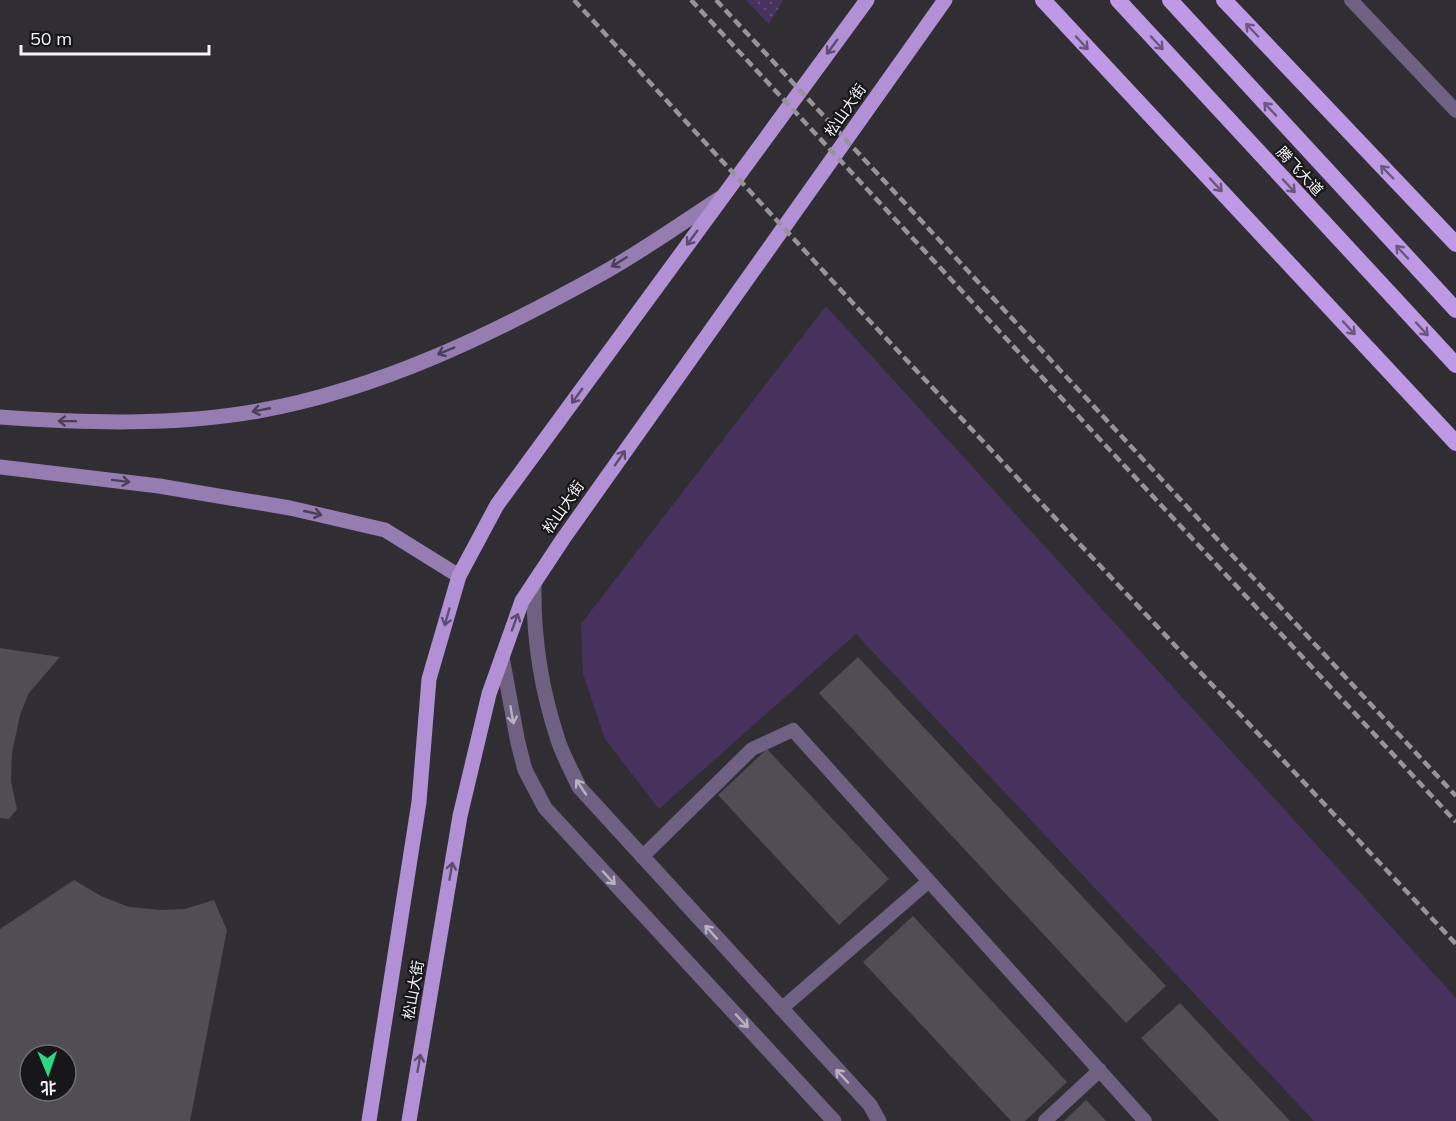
<svg xmlns="http://www.w3.org/2000/svg" width="1456" height="1121" viewBox="0 0 1456 1121" font-family="Mulish,'Noto Sans SC',sans-serif">
<style>
.grass{fill:#46325c}
.park{fill:url(#park-dots)}
.building{fill:#504d53;fill-rule:evenodd}
.lines{fill:none;stroke-linecap:round;stroke-linejoin:round}
.service{stroke:#706182;stroke-width:14}
.tertiary{stroke:#706182;stroke-width:15}
.secondary{stroke:#957cb1;stroke-width:15}
.primary{stroke:#b190d6;stroke-width:15}
.trunk{stroke:#be9ae6;stroke-width:16}
.rail{stroke:#969498;stroke-width:4.5;stroke-dasharray:9 4.5;stroke-linecap:butt}
.oneway{stroke:#6a5880}
.oneway2{stroke:#5c4d6e}
.oneway3{stroke:#493f56}
.oneway4{stroke:#b9b1c2}
.labels{text-anchor:middle;dominant-baseline:central;stroke-width:4.5;stroke-linejoin:round;paint-order:stroke}
.street-label{font-size:15px;fill:#f5f3f7;stroke:#171619}
</style>
<defs>
<pattern id="park-dots" width="8" height="8" patternUnits="userSpaceOnUse" patternTransform="scale(1.5)"><rect width="8" height="8" fill="#46325c"/><path d="M2 2h.1M6 6h.1" fill="none" stroke="#615074" stroke-width="1.8" stroke-linecap="round"/></pattern>
</defs>
<rect width="100%" height="100%" fill="#302e33"/>
<!-- grass -->
<path class="grass" d="M826,306L1456,998V1121H1314L856,634L659,809L605,739L583,674L581,624Z"/>
<!-- park -->
<path class="park" d="M746,0H783L769,24Z"/>
<!-- building -->
<path class="building" d="M0,648L60,657L29,693L20,715L12,753L11,781L17,809L9,819L0,818Z
M858,657L1166,986L1126,1023L819,693Z
M767,749L889,879L839,925L718,795Z
M74,880L101,896L129,907L161,910L185,909L214,900L227,930L190,1121H0V929ZM30,1055H66V1091H30Z
M913,916L1067,1082L1025,1121H1011L863,962Z
M1180,1003L1290,1121H1219L1141,1038Z
M1086,1100L1106,1121H1064Z"/>
<g class="lines">
<!-- service -->
<path class="service" d="M1351,0L1456,111
M642,857L752,749L793,730L1145,1121
M781,1009L929,881
M1045,1121L1100,1070"/>
<!-- tertiary -->
<path class="tertiary" d="M534,583C533,636 541,689 558,740C563,756 572,771 579,787L870,1105L879,1121
M502,657L518,743L525,770L545,808L834,1121"/>
<!-- secondary -->
<path class="secondary" d="M0,417C86,423 173,426 258,411C381,389 495,333 603,273C644,250 683,222 722,197
M0,467L159,486L290,508L385,530L459,576"/>
<!-- primary -->
<path class="primary" d="M369,1121L419,802L429,679L459,576L497,505L867,0
M409,1121L460,816L489,694L522,601L563,539L945,0"/>
<!-- trunk -->
<path class="trunk" d="M1043,0L1456,443
M1118,0L1456,365
M1170,0L1456,310
M1224,0L1456,244"/>
<!-- rail -->
<path class="rail" d="M574,0L850,300L1456,944
M691,0L1456,822
M716,0L1456,796"/>
</g>
<!-- one-way arrows -->
<defs><path id="oneway-shaft" d="M-6 0H5M1.5-3L5.5 0L1.5 3" fill="none" stroke-width="1.6" stroke-linecap="round" stroke-linejoin="round" transform="scale(1.5)"/></defs>
<g class="oneway">
<use href="#oneway-shaft" transform="translate(1252 30) rotate(-134)"/>
<use href="#oneway-shaft" transform="translate(1082 43) rotate(47)"/>
<use href="#oneway-shaft" transform="translate(1157 43) rotate(47)"/>
<use href="#oneway-shaft" transform="translate(1270 109) rotate(-133)"/>
<use href="#oneway-shaft" transform="translate(1387 172) rotate(-134)"/>
<use href="#oneway-shaft" transform="translate(1216 185) rotate(47)"/>
<use href="#oneway-shaft" transform="translate(1289 186) rotate(47)"/>
<use href="#oneway-shaft" transform="translate(1402 252) rotate(-133)"/>
<use href="#oneway-shaft" transform="translate(1349 328) rotate(47)"/>
<use href="#oneway-shaft" transform="translate(1422 329) rotate(47)"/>
</g>
<g class="oneway2">
<use href="#oneway-shaft" transform="translate(832 47) rotate(126)"/>
<use href="#oneway-shaft" transform="translate(692 238) rotate(126)"/>
<use href="#oneway-shaft" transform="translate(577 396) rotate(126)"/>
<use href="#oneway-shaft" transform="translate(620 458) rotate(-55)"/>
<use href="#oneway-shaft" transform="translate(447 617) rotate(106)"/>
<use href="#oneway-shaft" transform="translate(515 622) rotate(-70)"/>
<use href="#oneway-shaft" transform="translate(451 871) rotate(-80)"/>
<use href="#oneway-shaft" transform="translate(419 1063) rotate(-80)"/>
</g>
<g class="oneway3">
<use href="#oneway-shaft" transform="translate(619 262) rotate(148)"/>
<use href="#oneway-shaft" transform="translate(446 351) rotate(157)"/>
<use href="#oneway-shaft" transform="translate(261 410) rotate(169)"/>
<use href="#oneway-shaft" transform="translate(67 421) rotate(-179)"/>
<use href="#oneway-shaft" transform="translate(121 481) rotate(7)"/>
<use href="#oneway-shaft" transform="translate(313 513) rotate(13)"/>
</g>
<g class="oneway4">
<use href="#oneway-shaft" transform="translate(512 715) rotate(80)"/>
<use href="#oneway-shaft" transform="translate(581 787) rotate(-124)"/>
<use href="#oneway-shaft" transform="translate(609 878) rotate(47)"/>
<use href="#oneway-shaft" transform="translate(711 932) rotate(-132)"/>
<use href="#oneway-shaft" transform="translate(742 1021) rotate(47)"/>
<use href="#oneway-shaft" transform="translate(842 1076) rotate(-133)"/>
</g>
<g class="labels">
<!-- street labels -->
<g class="street-label">
<text transform="translate(845 110) rotate(-55)">松山大街</text>
<text transform="translate(1300 171) rotate(47)">腾飞大道</text>
<text transform="translate(563 507) rotate(-55)">松山大街</text>
<text transform="translate(413 990) rotate(-80)">松山大街</text>
</g>
</g>
<!-- north arrow -->
<g transform="translate(48 1073) rotate(178)"><circle r="28" fill="#171619" stroke="#706e72" stroke-width="1.5"/>
<path d="M0-4.5L10 22L0 15L-10 22Z" fill="#2ed883"/>
<text y="-9" font-size="16" font-weight="bold" text-anchor="middle" fill="#f5f3f7">北</text>
</g>
<!-- scale -->
<path d="M21 45v9h188v-9" fill="none" stroke="#f5f3f7" stroke-width="3"/>
<text x="30" y="45" font-size="18" fill="#f5f3f7" stroke="#171619" stroke-width="4.5" paint-order="stroke">50 m</text>
</svg>
